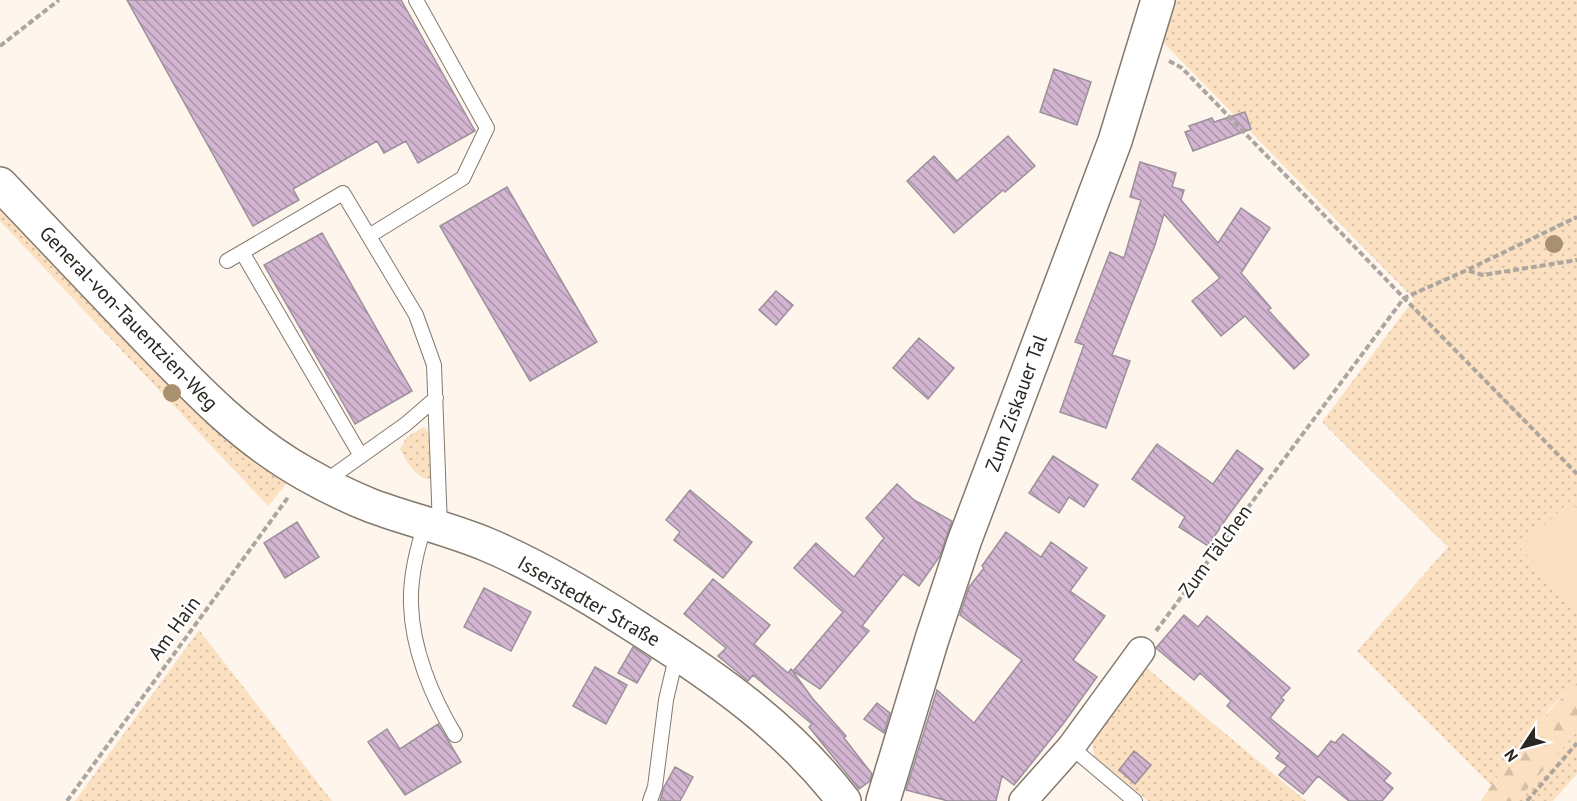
<svg xmlns="http://www.w3.org/2000/svg" width="1577" height="801" viewBox="0 0 1577 801" font-family="'PT Sans',sans-serif">
<style>
.grass{fill:url(#grass-dots)}
.forest{fill:url(#forest-firs)}
.pitch{fill:#fbe0c1}
.building{fill:url(#building-back-hatch);stroke:#9b919b;stroke-width:1.5}
.lines{fill:none;stroke-linecap:round;stroke-linejoin:round}
.service-casing{stroke:#82796f;stroke-width:16}
.minor-casing{stroke:#82796f;stroke-width:30}
.tertiary-casing{stroke:#82796f;stroke-width:36}
.path{stroke:#ada69f;stroke-width:4;stroke-dasharray:6 3;stroke-linecap:butt}
.service{stroke:#fff;stroke-width:14}
.minor{stroke:#fff;stroke-width:27}
.tertiary{stroke:#fff;stroke-width:33}
.tree{fill:#a8916e}
.labels{text-anchor:middle;dominant-baseline:central;stroke-width:5;stroke-linejoin:round;paint-order:stroke}
.street-label{font-size:20px;fill:#2a2622;stroke:#fff}
</style>
<defs>
<pattern id="grass-dots" width="8" height="8" patternUnits="userSpaceOnUse" patternTransform="scale(1.5)"><rect width="8" height="8" fill="#fbe0c1"/><path d="M2 2h.1M6 6h.1" fill="none" stroke="#d7c0a6" stroke-width="1.8" stroke-linecap="round"/></pattern>
<pattern id="forest-firs" width="22" height="20" patternUnits="userSpaceOnUse" patternTransform="scale(1.5)"><rect width="22" height="20" fill="#fbe0c1"/><path d="M5 1l3.5 6h-7zM16 11l3.5 6h-7z" fill="#d7c0a6"/></pattern>
<pattern id="building-back-hatch" width="6" height="6" patternUnits="userSpaceOnUse" patternTransform="scale(1.5)"><rect width="6" height="6" fill="#d3b5d1"/><path d="M-1 5l2 2M0 0l6 6M5-1l2 2" fill="none" stroke="#ab93a9"/></pattern>
</defs>
<rect width="100%" height="100%" fill="#fef6ed"/>
<!-- grass -->
<path class="grass" d="M1168,0H1577V683L1551,707L1491,785L1357,651L1448,547L1322,422L1414,299L1156,35Z
M0,202L288,482L268,506L0,221Z
M424,427L430,435L433,479C417,481 406,461 400,449L407,437Z
M199,630L332,801H75Z
M1142,664L1306,801H1148L1094,756L1090,730Z
M1577,731V774L1553,801H1517Z"/>
<!-- forest -->
<path class="forest" d="M1577,683V731L1517,801H1481C1508,759 1540,717 1577,683Z"/>
<!-- pitch -->
<path class="pitch" d="M1570,501L1577,509V610L1520,548Z"/>
<!-- building -->
<path class="building" d="M127,0H401L475,131L418,163L406,141L384,153L377,141L293,189L299,200L253,226Z
M1054,69L1091,82L1077,125L1040,112Z
M1245,112L1251,129L1193,151L1185,132L1191,130L1189,126L1212,118L1214,122Z
M1008,136L1035,166L1005,192L1003,190L954,233L907,181L934,156L957,181Z
M1140,162L1176,173L1172,187L1184,190L1181,200L1218,243L1241,208L1270,228L1241,273L1271,308L1268,310L1309,355L1294,369L1245,316L1221,336L1192,301L1220,278L1164,214L1155,245L1112,355L1130,361L1106,428L1060,412L1084,345L1075,342L1110,252L1124,258L1141,200L1130,197Z
M507,187L597,342L530,381L440,226Z
M322,233L412,391L355,424L264,265Z
M776,291L793,305L776,325L759,310Z
M919,338L954,368L928,399L893,368Z
M1157,444L1213,484L1237,450L1263,469L1228,516L1208,546L1179,527L1185,517L1132,479Z
M1053,456L1098,485L1084,507L1069,497L1059,513L1029,493Z
M897,484L914,500L952,521L940,556L919,586L903,574L862,626L869,631L820,689L793,671L843,612L794,568L816,543L854,577L884,538L866,518Z
M690,490L752,542L723,578L674,540L680,532L666,520Z
M297,522L319,557L285,578L264,543Z
M1006,532L1041,557L1051,542L1087,568L1070,591L1105,616L1073,660L1097,677L1063,724L1014,785L1002,776L996,801H948L906,790L937,690L974,723L1022,660L960,615L969,587L984,568L982,566Z
M713,579L770,625L754,644L788,673L791,669L813,699L846,736L844,738L872,774L870,781L859,789L809,727L812,724L753,675L748,681L718,656L726,648L684,614Z
M484,588L531,612L511,651L464,627Z
M1184,615L1198,627L1207,616L1290,688L1281,698L1284,700L1270,718L1318,757L1331,741L1335,743L1343,734L1391,773L1384,781L1393,788L1382,801H1349L1318,776L1303,794L1279,775L1287,766L1276,758L1280,753L1227,706L1231,701L1200,673L1194,680L1156,648Z
M633,647L651,659L637,683L618,673Z
M595,667L627,685L606,724L573,706Z
M877,703L890,713L884,733L864,719Z
M438,724L461,762L405,795L368,742L387,729L400,749Z
M1134,751L1151,765L1135,784L1119,770Z
M675,767L693,777L680,801H660L664,787Z"/>
<g class="lines">
<defs>
<path id="service" d="M369,236L463,178L487,128L416,0
M242,252L361,456
M227,261L343,193L416,315L434,365L440,527
M323,483L406,424L436,398
M426,522C417,548 410,576 411,604C412,649 432,697 455,735
M1071,747L1135,801
M650,801L655,787L666,700L677,653"/>
<path id="minor" d="M1023,801L1071,747L1141,651"/>
<path id="tertiary" d="M0,184C47,233 93,282 140,331C191,384 240,437 304,473C325,485 349,497 372,506C410,520 450,529 488,545C542,568 592,598 641,630C718,679 788,728 844,801
M883,801L932,639L964,542L1115,141L1158,0"/>
</defs>
<!-- service casing -->
<use href="#service" class="service-casing"/>
<!-- minor casing -->
<use href="#minor" class="minor-casing"/>
<!-- tertiary casing -->
<use href="#tertiary" class="tertiary-casing"/>
<!-- path -->
<path class="path" d="M0,46L59,0
M1169,61L1182,68L1404,298L1577,474
M1469,271L1483,275L1577,260
M1156,631L1404,298L1467,270L1577,217
M67,801L289,496
M1527,801L1577,743"/>
<!-- service -->
<use href="#service" class="service"/>
<!-- minor -->
<use href="#minor" class="minor"/>
<!-- tertiary -->
<use href="#tertiary" class="tertiary"/>
</g>
<!-- trees -->
<g class="tree">
<circle cx="1554" cy="244" r="9"/>
<circle cx="172" cy="393" r="9"/>
</g>
<g class="labels">
<!-- street labels -->
<g class="street-label">
<text transform="translate(129 318) rotate(46)">General-von-Tauentzien-Weg</text>
<text transform="translate(1016 403) rotate(-70)">Zum Ziskauer Tal</text>
<text transform="translate(1215 551) rotate(-54)">Zum Tälchen</text>
<text transform="translate(589 601) rotate(30)">Isserstedter Straße</text>
<text transform="translate(174 628) rotate(-54)">Am Hain</text>
</g>
</g>
<!-- north arrow -->
<g transform="translate(1523 747) rotate(234)" stroke="#ffffff" stroke-width="4.5" paint-order="stroke">
<path d="M0-4.5L10 22L0 15L-10 22Z" fill="#2a2622"/>
<text y="-9" font-size="16" font-weight="bold" text-anchor="middle" fill="#2a2622">N</text>
</g>
</svg>
